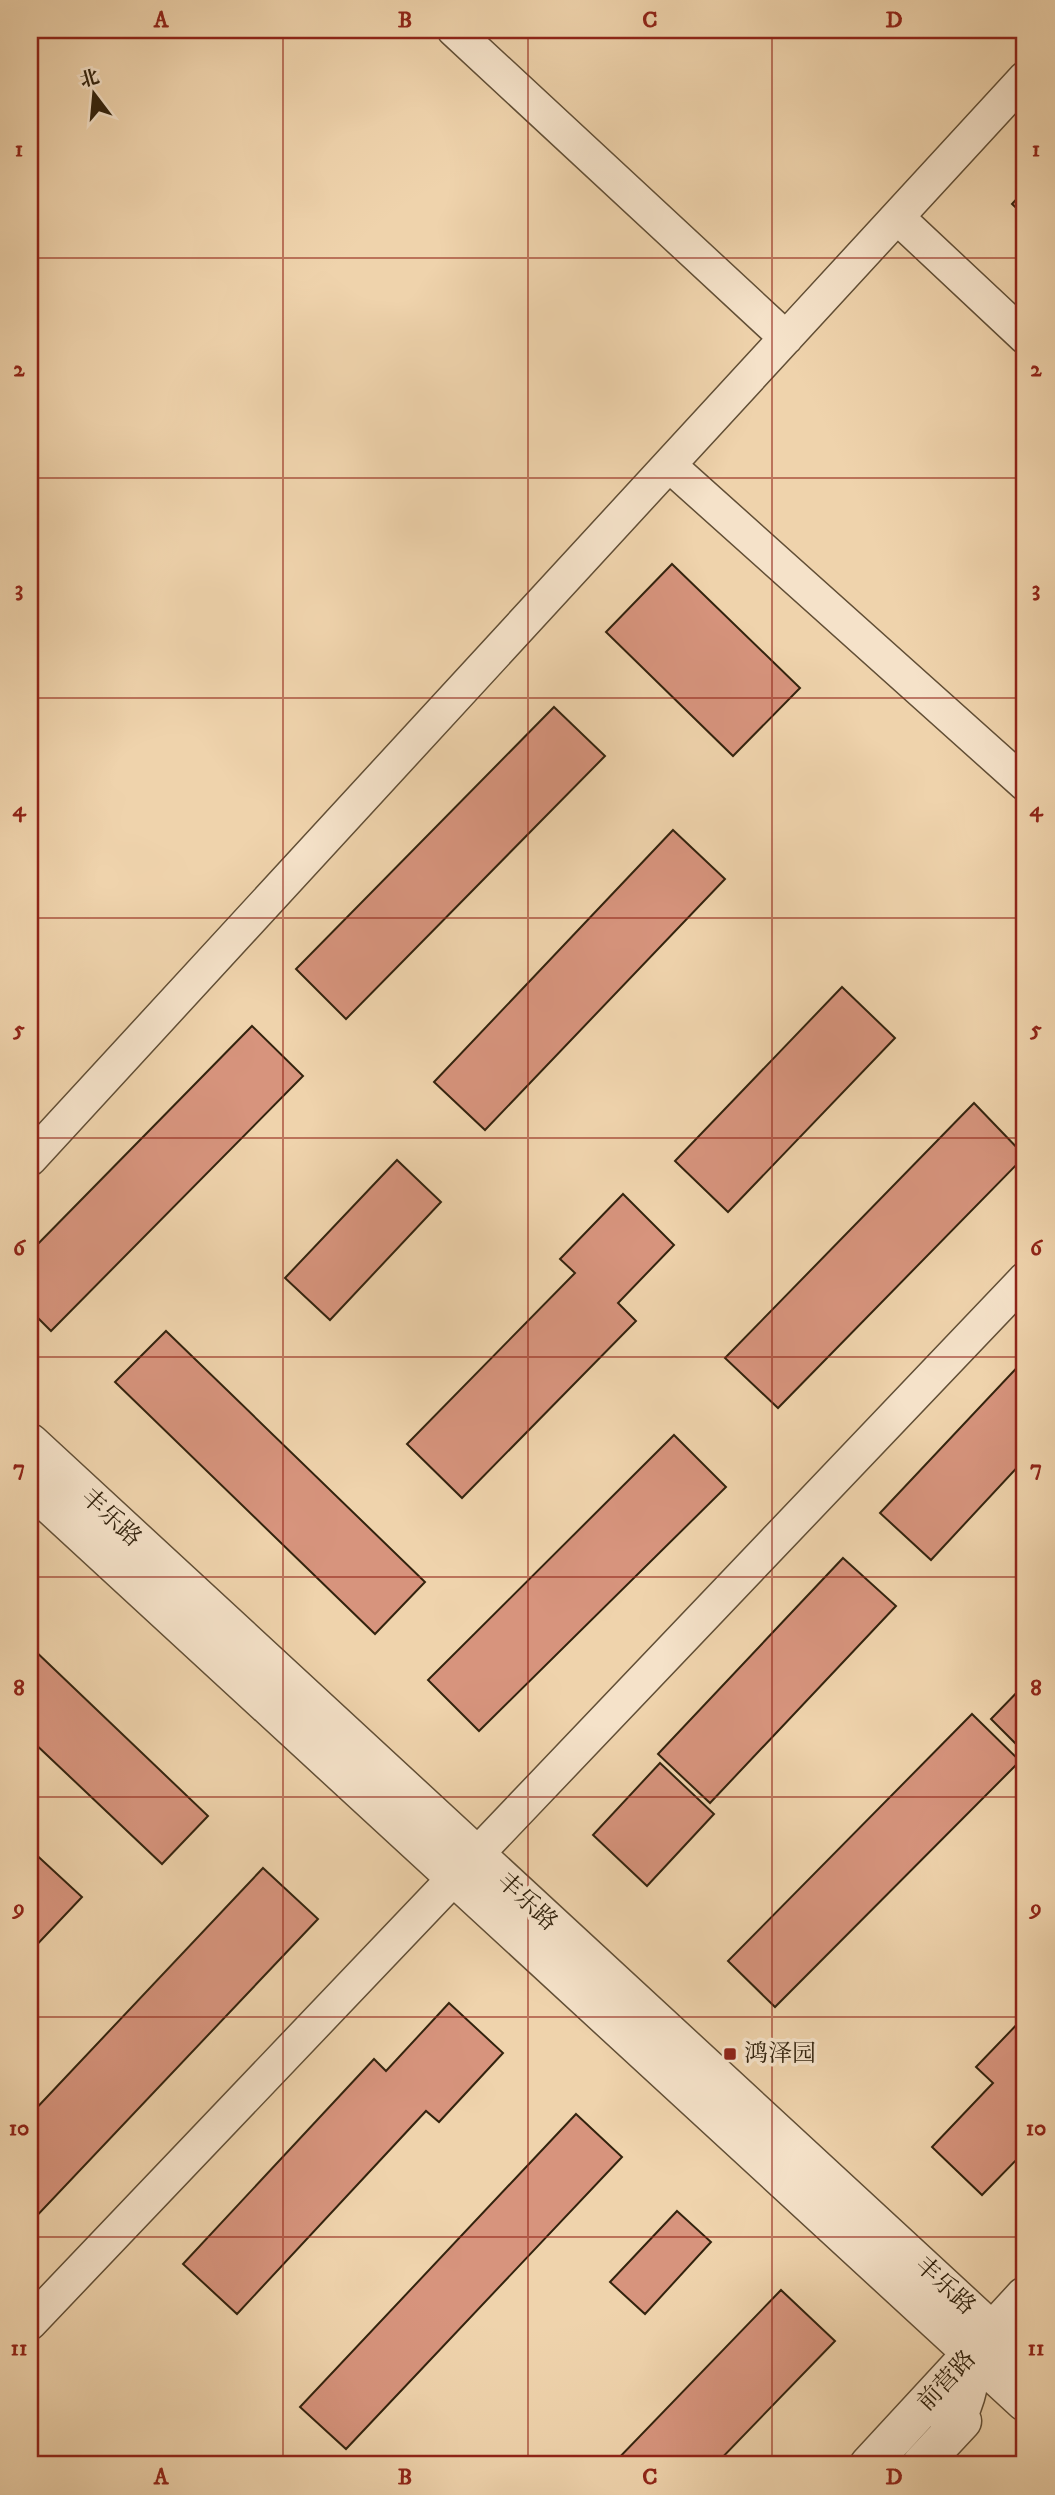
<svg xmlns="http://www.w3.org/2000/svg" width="1055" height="2495" viewBox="0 0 1055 2495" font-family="'IM FELL DW Pica','Noto Serif SC',serif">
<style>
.building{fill:#d7947d;stroke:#33230e;stroke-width:2}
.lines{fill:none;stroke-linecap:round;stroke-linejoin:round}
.minor-casing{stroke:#624f36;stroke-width:36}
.tertiary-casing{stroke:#624f36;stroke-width:41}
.minor{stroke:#f5e2c9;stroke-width:33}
.tertiary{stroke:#f5e2c9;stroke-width:38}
.grid{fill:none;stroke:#8f2418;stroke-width:2;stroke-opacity:0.55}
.poi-dot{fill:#8f2418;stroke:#f5e2c9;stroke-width:2.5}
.labels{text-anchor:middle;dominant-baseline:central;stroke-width:7;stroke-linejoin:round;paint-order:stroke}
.street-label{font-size:24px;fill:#33230e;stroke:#f5e2c9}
.poi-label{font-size:24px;fill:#33230e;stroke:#f5e2c9;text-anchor:start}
.neatline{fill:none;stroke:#8f2418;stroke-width:2.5}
.grid-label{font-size:23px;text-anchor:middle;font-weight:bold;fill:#8f2418}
</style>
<rect width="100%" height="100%" fill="#efd3ac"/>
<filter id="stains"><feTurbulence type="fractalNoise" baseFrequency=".00286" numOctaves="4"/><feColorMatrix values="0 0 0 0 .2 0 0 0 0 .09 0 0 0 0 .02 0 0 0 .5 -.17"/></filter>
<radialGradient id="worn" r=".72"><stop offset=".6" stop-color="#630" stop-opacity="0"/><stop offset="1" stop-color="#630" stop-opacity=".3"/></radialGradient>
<!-- building -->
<path class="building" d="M1025,190V216L1012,204Z
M672,564L800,688L733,756L606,632Z
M554,707L605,756L346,1019L296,969Z
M673,830L725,879L485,1130L434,1082Z
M842,987L895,1038L728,1212L675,1161Z
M252,1026L303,1076L51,1331L30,1310V1252Z
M974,1103L1025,1156L778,1408L725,1358Z
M397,1160L441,1202L330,1320L285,1278Z
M623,1194L674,1245L618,1303L636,1321L462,1498L407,1444L575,1273L560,1259Z
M166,1331L425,1582L375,1634L115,1382Z
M1025,1359V1459L931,1560L880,1513Z
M674,1435L726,1487L479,1731L428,1680Z
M843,1558L896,1606L710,1803L658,1754Z
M30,1646L208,1816L162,1864L30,1739Z
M1025,1684V1753L991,1719Z
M972,1714L1020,1761L775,2007L728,1961Z
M660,1763L714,1814L647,1886L593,1835Z
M30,1849L82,1897L30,1952Z
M263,1868L318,1919L30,2223V2115Z
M449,2003L503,2053L439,2122L426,2111L237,2314L183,2264L374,2059L386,2071Z
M1025,2016V2151L982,2195L932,2147L993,2083L976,2067Z
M576,2114L622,2157L346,2449L300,2407Z
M677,2211L711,2242L645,2314L610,2282Z
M781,2290L835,2341L715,2465H612Z"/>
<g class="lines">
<defs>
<path id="minor" d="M454,30L786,338
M897,217L1025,337
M669,465L1025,784
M30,1159L1025,78
M30,2323L1025,1279"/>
<path id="tertiary" d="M30,1443L1025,2362
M30,1486L1025,2402
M946,2438C963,2409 973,2385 969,2350
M869,2465L1025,2296
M921,2465L962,2421"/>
</defs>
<!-- minor casing -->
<use href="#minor" class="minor-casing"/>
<!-- tertiary casing -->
<use href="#tertiary" class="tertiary-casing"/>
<!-- minor -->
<use href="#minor" class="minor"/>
<!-- tertiary -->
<use href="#tertiary" class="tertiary"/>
</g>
<!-- grid -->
<path class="grid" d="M283,30V2465M528,30V2465M772,30V2465M30,258H1025M30,478H1025M30,698H1025M30,918H1025M30,1138H1025M30,1357H1025M30,1577H1025M30,1797H1025M30,2017H1025M30,2237H1025"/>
<!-- markers -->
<rect class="poi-dot" x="723" y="2047" width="14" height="14" rx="3.5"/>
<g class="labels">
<!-- street labels -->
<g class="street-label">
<text transform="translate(111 1518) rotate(43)">丰乐路</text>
<text transform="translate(527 1902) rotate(43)">丰乐路</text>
<text transform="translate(945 2286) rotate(43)">丰乐路</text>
<text transform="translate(947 2381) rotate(-47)">前营路</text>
</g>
<!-- poi labels -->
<g class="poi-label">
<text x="744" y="2054">鸿泽园</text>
</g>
</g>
<!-- margin -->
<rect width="1055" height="2495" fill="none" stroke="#efd3ac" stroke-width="77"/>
<!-- north arrow -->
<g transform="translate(94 94) rotate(344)" stroke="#f5e2c9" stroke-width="5" paint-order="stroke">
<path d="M0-5L12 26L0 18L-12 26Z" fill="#33230e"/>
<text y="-10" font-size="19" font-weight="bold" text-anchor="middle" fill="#33230e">北</text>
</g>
<rect x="38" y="38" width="978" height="2418" class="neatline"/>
<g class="grid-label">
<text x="161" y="27">A</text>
<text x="405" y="27">B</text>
<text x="650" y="27">C</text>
<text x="894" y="27">D</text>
<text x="19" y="156">1</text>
<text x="1036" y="156">1</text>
<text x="19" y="376">2</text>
<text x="1036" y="376">2</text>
<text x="19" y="596">3</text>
<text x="1036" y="596">3</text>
<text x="19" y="816">4</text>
<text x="1036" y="816">4</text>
<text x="19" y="1036">5</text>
<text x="1036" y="1036">5</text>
<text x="19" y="1255">6</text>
<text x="1036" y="1255">6</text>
<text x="19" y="1475">7</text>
<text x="1036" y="1475">7</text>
<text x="19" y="1695">8</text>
<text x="1036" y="1695">8</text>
<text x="19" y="1915">9</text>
<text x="1036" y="1915">9</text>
<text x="19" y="2135">10</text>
<text x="1036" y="2135">10</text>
<text x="19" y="2355">11</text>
<text x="1036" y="2355">11</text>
<text x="161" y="2484">A</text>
<text x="405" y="2484">B</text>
<text x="650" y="2484">C</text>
<text x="894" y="2484">D</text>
</g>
<rect width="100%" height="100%" filter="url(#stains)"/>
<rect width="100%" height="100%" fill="url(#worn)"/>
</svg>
